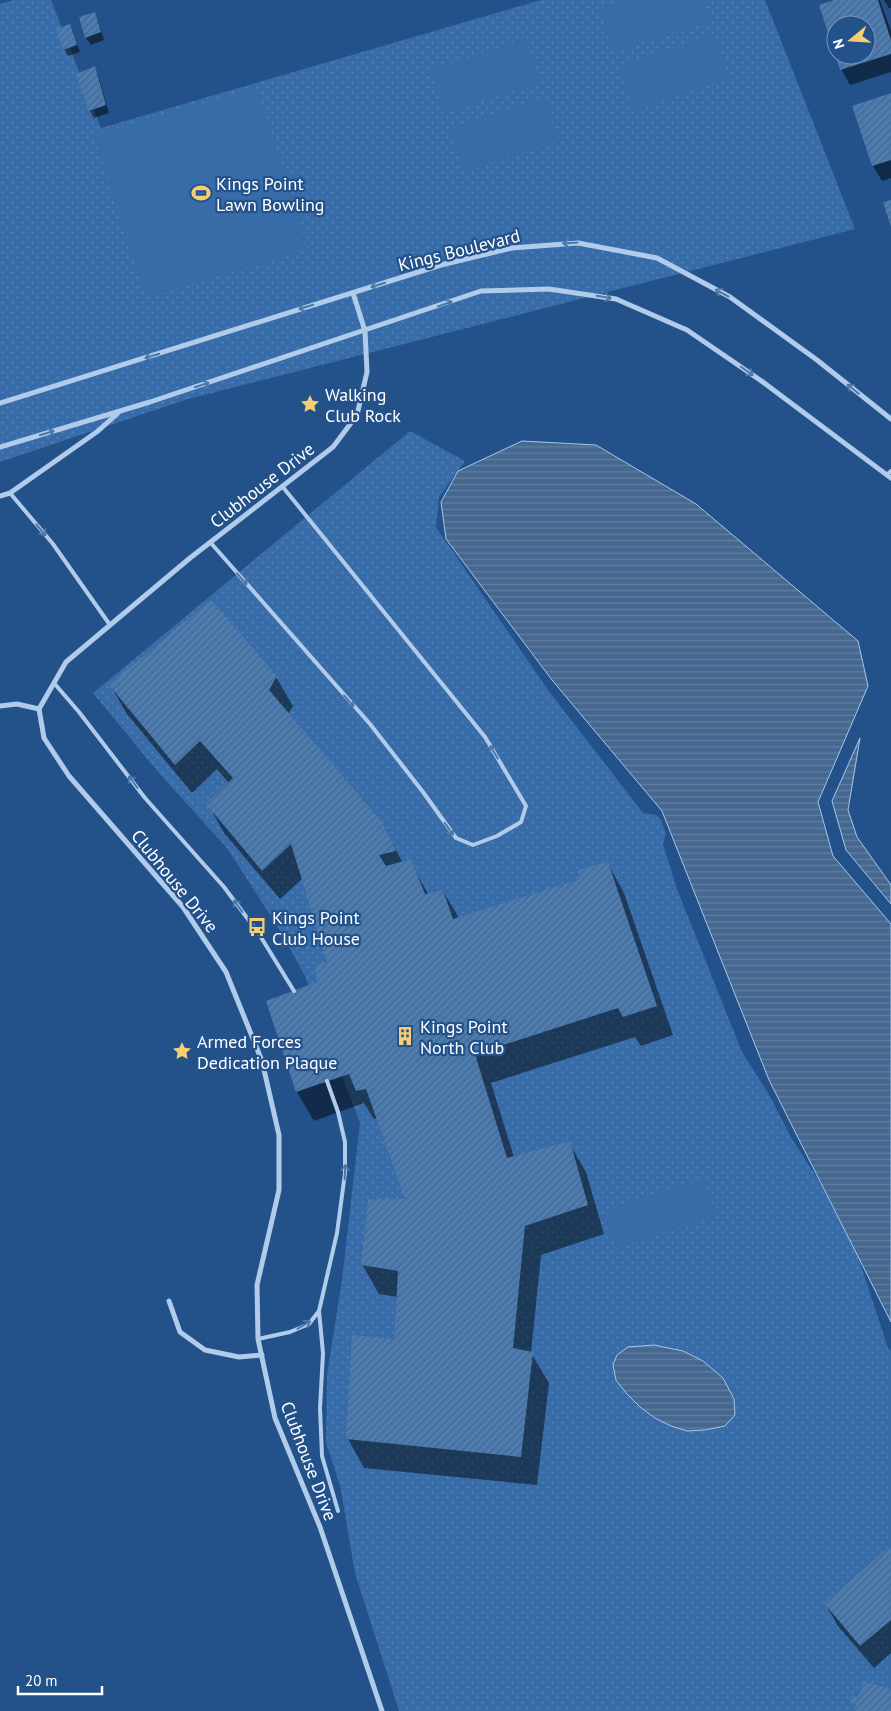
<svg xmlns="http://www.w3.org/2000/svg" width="891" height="1711" font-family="'PT Sans',sans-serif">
  <defs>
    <pattern id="grass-dots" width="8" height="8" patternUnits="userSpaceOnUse" patternTransform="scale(1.25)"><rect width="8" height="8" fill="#376ca8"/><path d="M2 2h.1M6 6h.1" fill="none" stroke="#5582b5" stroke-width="1.8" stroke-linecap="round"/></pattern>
    <pattern id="water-rules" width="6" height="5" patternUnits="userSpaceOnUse" patternTransform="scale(1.25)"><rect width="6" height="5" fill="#466890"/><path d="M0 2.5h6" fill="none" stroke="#627fa1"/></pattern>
    <pattern id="building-hatch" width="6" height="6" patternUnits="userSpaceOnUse" patternTransform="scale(1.25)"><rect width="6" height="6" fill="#4b7cb2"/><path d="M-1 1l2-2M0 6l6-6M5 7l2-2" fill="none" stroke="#4b6684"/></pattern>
  </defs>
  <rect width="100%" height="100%" fill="#23528b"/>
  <g fill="url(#grass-dots)">
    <polygon points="13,0 51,0 101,128 541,0 765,0 855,229 188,399 0,462 0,4"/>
    <polygon points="410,431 465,461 439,497 436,527 548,690 643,813 656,815 661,820 666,834 663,844 677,889 742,1052 768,1093 792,1139 819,1181 857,1254 888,1348 891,1351 891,1711 399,1711 355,1573 340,1485 326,1443 327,1375 342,1280 360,1123 305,976 281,932 227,848 158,772 93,693"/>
  </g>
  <g fill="#376ca8">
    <polygon points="624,0 703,0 710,21 614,52 600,8"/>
    <polygon points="715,34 729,78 633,110 619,65"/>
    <polygon points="525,39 540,83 444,114 430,70"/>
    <polygon points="256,87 308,250 146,297 94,135"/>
    <polygon points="544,97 559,141 463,172 449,128"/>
    <polygon points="704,1179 716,1215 616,1248 605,1210"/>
  </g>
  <g fill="url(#water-rules)" stroke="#a4c7eb">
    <polygon points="522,441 596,445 696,504 858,641 868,686 818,802 833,856 891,924 891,1322 769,1080 662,811 552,680 446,539 441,502 458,471"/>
    <polygon points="860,738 848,810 857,837 891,885 891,904 846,850 832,801"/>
    <polygon points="654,1345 683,1351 703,1361 723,1378 734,1399 735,1415 725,1426 705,1430 687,1431 671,1426 655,1418 640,1407 626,1393 616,1380 613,1365 617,1355 628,1347"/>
  </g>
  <g fill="#0007">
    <polygon points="838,0 880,0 891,31 891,72 850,85 841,69 837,55 866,55 866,25 836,25 836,53 821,5"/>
    <polygon points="884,0 891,0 891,8 889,8"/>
    <polygon points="94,13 98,21 104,40 91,45 86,38 81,18"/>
    <polygon points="70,26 80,52 68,56 64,49"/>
    <polygon points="94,68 98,75 109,113 94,118 90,111"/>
    <polygon points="891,95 891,178 882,181 873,166"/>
    <polygon points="276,677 293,706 288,714 381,823 403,863 410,861 428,894 443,891 459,918 581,880 608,864 624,893 673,1035 641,1046 635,1037 491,1083 514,1157 569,1143 586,1172 604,1234 541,1255 531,1353 549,1383 537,1485 364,1468 348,1439 395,1341 398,1297 379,1294 362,1264 407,1201 378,1118 374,1119 364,1103 314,1121 297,1092 268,1002 319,982 329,962 303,878 280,899 224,833 208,804 229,783 217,769 192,793 127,714 110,685"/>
    <polygon points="891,1551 891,1653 874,1668 838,1626 825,1603"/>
  </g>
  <g fill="url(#building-hatch)" fill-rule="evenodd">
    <path d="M834 0H878L891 40V54L840 70 819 5ZM836 25H866V55H836Z"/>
    <polygon points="95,12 101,32 85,38 79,17"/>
    <polygon points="70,24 77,45 63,50 56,29"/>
    <polygon points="95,66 106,105 89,111 76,74"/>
    <polygon points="891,93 891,160 872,166 852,106"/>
    <polygon points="891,200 891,227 883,202"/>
    <polygon points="211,600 277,676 269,690 382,822 396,851 379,855 386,866 411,859 425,894 443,890 453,919 580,879 578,870 608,862 657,1006 623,1017 618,1008 475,1054 507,1158 570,1141 588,1205 525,1226 513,1348 533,1352 521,1457 346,1439 352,1335 394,1339 398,1271 361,1265 368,1199 405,1199 366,1089 356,1091 349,1074 296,1092 266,1001 317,982 314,966 327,962 291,844 262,871 206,804 233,778 200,741 175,765 109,685"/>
    <polygon points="889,1547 891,1549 891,1620 860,1646 824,1603"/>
    <polygon points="864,1681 891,1690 891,1711 853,1711 856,1704 850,1702 852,1695 858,1697"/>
  </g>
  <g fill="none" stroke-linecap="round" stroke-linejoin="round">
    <g stroke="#b0ccea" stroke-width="4">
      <polyline points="887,475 891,471"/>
      <polyline points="10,493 53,544 110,625"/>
      <polyline points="210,542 370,724 423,792 456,838 473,845 497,836 521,822 526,806 485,737 282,486"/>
      <polyline points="54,683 79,712 145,798 224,887 259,934 294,991"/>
      <polyline points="319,1311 323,1353 320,1408 322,1456 338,1511"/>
      <polyline points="258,1339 290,1332 309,1324 319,1311 337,1233 345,1173 345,1142 338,1112 327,1081"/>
    </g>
    <g stroke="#b0ccea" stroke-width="5">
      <polyline points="353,293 365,331 367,372 357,415 333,447 190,558 66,662 39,709 44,738 69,776 183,907 226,972 262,1061 279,1135 279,1190 257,1285 258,1339 275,1418 320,1527 382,1711"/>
      <polyline points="0,403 441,265 512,248 578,243 657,258 730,297 817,360 891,419"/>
      <polyline points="0,447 150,402 481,291 549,289 616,299 687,330 760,380 891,478"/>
      <polyline points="0,496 10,493 98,431 118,413"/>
      <polyline points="0,706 17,704 39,709"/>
      <polyline points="169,1301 180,1332 205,1350 239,1357 262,1355"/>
    </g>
  </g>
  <defs><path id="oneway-shaft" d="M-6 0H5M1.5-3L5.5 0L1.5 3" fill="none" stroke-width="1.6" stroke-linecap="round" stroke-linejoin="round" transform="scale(1.25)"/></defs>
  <g stroke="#4d77a8">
    <use href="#oneway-shaft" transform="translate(570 243) rotate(176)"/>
    <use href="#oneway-shaft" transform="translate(378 285) rotate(163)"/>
    <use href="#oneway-shaft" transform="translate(722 293) rotate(-152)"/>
    <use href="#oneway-shaft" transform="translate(604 297) rotate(9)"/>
    <use href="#oneway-shaft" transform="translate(445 304) rotate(-19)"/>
    <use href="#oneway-shaft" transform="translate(306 307) rotate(163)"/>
    <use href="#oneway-shaft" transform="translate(152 356) rotate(163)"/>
    <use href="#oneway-shaft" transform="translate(747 371) rotate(35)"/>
    <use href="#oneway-shaft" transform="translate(202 385) rotate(-18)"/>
    <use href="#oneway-shaft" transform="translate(853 389) rotate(-141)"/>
    <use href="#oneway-shaft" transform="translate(47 433) rotate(-17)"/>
    <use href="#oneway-shaft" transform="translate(41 530) rotate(50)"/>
    <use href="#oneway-shaft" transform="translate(242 579) rotate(49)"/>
    <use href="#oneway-shaft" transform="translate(349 701) rotate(49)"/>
    <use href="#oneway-shaft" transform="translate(494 752) rotate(-121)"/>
    <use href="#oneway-shaft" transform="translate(133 782) rotate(-127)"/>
    <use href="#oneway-shaft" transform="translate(449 829) rotate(55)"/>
    <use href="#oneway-shaft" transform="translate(238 906) rotate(-126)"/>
    <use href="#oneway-shaft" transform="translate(345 1172) rotate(-87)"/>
    <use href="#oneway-shaft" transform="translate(304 1325) rotate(-30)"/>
  </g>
  <defs>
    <g id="stadium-bare" transform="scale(1.5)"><path d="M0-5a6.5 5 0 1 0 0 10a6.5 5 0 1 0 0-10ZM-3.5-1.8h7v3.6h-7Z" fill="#f6cd73" stroke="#23528b" stroke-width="2.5" paint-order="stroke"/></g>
    <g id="sight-bare" transform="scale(1.5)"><path d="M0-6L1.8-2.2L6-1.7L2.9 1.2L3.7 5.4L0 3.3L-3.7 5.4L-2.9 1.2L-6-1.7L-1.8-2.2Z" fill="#f6cd73" stroke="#23528b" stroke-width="2.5" paint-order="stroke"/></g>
    <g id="bus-bare" transform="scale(1.5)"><path d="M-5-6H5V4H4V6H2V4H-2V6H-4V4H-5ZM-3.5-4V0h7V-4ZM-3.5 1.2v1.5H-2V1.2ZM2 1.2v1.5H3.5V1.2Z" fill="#f6cd73" stroke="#23528b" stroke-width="2.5" paint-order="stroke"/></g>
    <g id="building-bare" transform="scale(1.5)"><path d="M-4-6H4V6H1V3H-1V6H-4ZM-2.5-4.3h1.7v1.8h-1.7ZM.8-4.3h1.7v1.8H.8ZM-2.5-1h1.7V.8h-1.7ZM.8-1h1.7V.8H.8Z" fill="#f6cd73" stroke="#23528b" stroke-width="2.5" paint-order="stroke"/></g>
  </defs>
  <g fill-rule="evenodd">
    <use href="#stadium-bare" x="201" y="193"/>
    <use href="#sight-bare" x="310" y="404"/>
    <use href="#bus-bare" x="257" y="927"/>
    <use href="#building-bare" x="405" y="1036"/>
    <use href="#sight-bare" x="182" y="1051"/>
  </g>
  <g text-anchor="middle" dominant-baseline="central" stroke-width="4.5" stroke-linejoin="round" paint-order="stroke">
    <g font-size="18" fill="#fff" stroke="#23528b" text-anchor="start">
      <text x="216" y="183">Kings Point<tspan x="216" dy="21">Lawn Bowling</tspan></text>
      <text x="325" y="394">Walking<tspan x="325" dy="21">Club Rock</tspan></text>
      <text x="272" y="917">Kings Point<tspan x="272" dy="21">Club House</tspan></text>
      <text x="420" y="1026">Kings Point<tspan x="420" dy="21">North Club</tspan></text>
      <text x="197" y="1041">Armed Forces<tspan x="197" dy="21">Dedication Plaque</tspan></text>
    </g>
    <g font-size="18" fill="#fff" stroke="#23528b">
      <text transform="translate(459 250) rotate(-14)">Kings Boulevard</text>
      <text transform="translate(262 485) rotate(-38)">Clubhouse Drive</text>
      <text transform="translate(175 881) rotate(51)">Clubhouse Drive</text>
      <text transform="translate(309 1461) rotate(69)">Clubhouse Drive</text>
    </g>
  </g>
  <g transform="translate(851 40) rotate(252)"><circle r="24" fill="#23528b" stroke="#7b97b9"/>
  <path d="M0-4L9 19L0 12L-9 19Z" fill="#f6cd73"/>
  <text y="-8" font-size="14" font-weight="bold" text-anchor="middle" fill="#ffffff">N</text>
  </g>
  <path d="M18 1686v8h84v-8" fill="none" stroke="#ffffff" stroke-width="2.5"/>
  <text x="25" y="1686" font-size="15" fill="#ffffff" stroke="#23528b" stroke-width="4" paint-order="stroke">20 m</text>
</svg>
